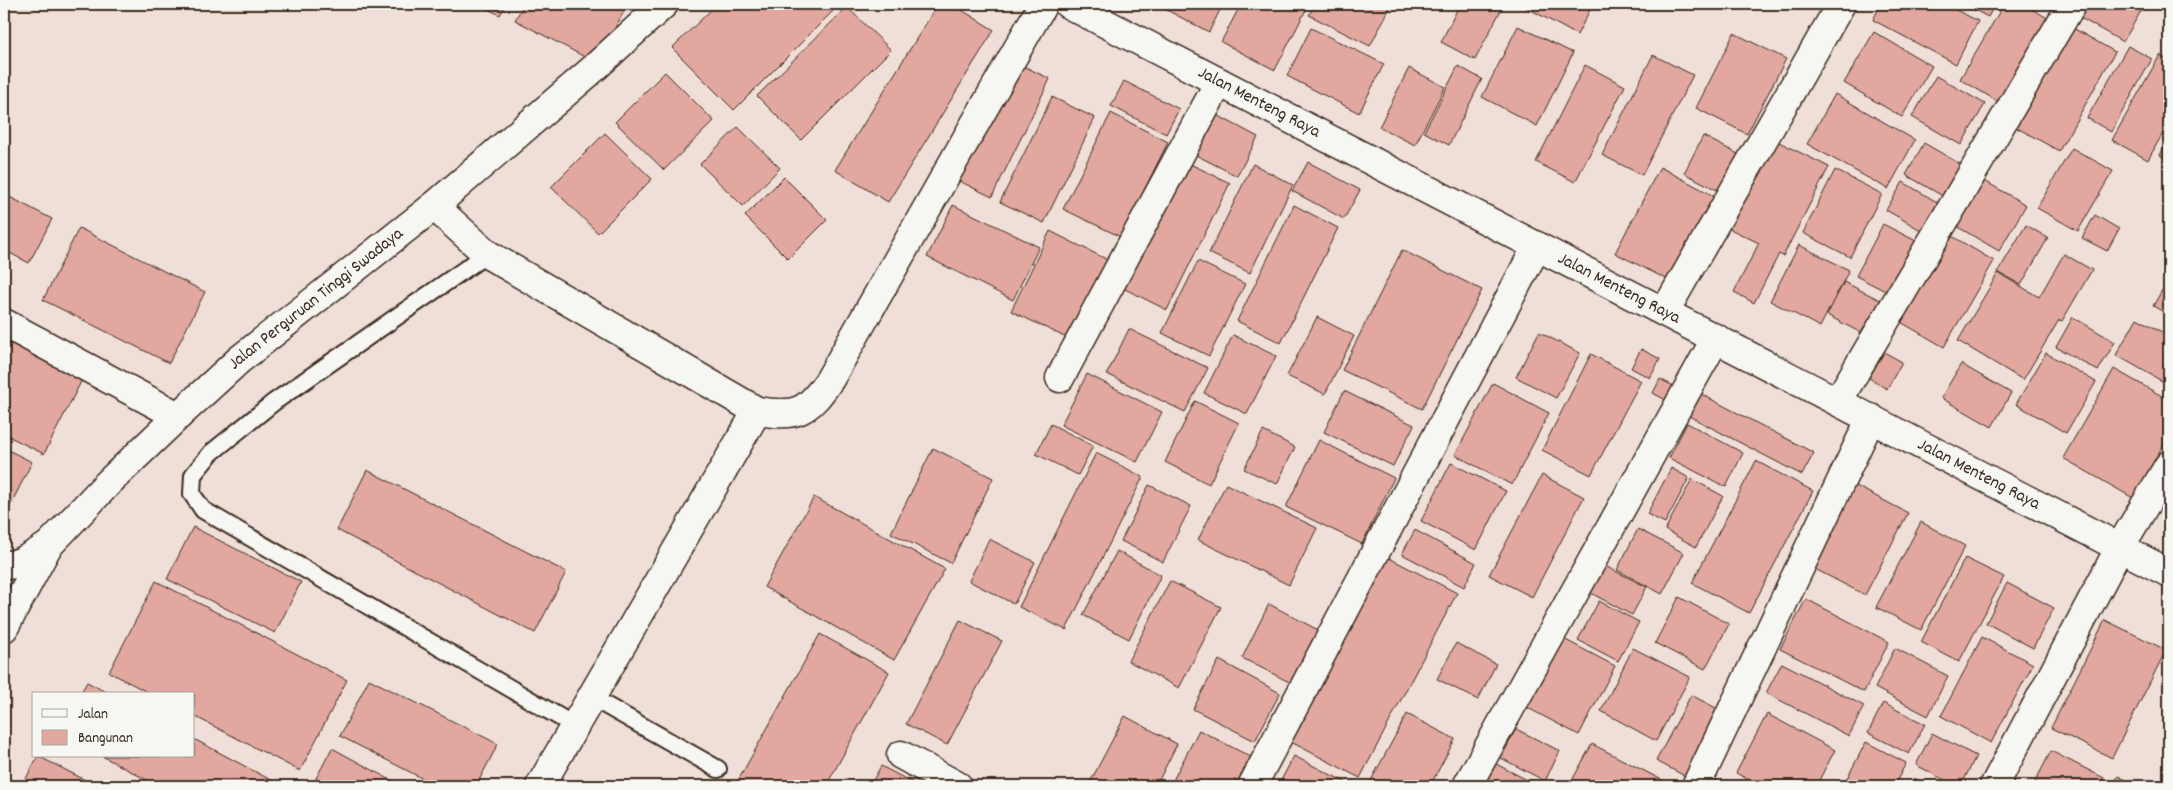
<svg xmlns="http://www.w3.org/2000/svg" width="2173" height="790" font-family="Dekko,sans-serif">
  <rect width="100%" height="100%" fill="#f0dfd9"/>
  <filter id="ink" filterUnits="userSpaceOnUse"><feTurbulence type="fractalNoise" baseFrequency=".02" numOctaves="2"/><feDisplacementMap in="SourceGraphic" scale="10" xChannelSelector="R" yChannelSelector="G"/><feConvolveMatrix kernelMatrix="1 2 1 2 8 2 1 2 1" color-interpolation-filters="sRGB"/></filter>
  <g filter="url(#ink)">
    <g fill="#e2a89f" stroke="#3b2a1e">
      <polygon points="478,4 506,4 500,15"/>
      <polygon points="524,4 628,4 596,63 515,20"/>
      <polygon points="717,4 840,4 734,110 672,48"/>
      <polygon points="938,4 952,4 994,30 888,202 835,170"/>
      <polygon points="1155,4 1223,4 1209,32"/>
      <polygon points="1241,4 1309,4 1275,70 1221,42"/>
      <polygon points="1315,4 1392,4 1370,46 1309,15"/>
      <polygon points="1460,4 1504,4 1475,60 1441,42"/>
      <polygon points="1520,4 1593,4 1577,35"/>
      <polygon points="1881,4 1944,4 1978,21 1956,64 1873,20"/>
      <polygon points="1963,4 1995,4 1988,17"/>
      <polygon points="2004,4 2023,4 2051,20 2002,104 1960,79"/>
      <polygon points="2084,4 2145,4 2123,42 2077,16"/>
      <polygon points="847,7 891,50 801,140 757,96"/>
      <polygon points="2066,24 2115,52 2059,151 2010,124"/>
      <polygon points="1518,26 1573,53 1537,126 1482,97"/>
      <polygon points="1311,28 1384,64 1359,113 1287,76"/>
      <polygon points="1874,32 1932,66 1902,117 1844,83"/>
      <polygon points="1734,33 1786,59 1747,134 1696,108"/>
      <polygon points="2128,46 2152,59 2111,132 2087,118"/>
      <polygon points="1653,55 1693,75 1642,175 1602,155"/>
      <polygon points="2160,55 2169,61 2169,122 2148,160 2112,140"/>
      <polygon points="1011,60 1050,79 992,197 953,178"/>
      <polygon points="1585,65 1625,86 1575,182 1536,162"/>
      <polygon points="1458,66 1482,79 1449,145 1424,132"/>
      <polygon points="1409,68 1445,87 1415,145 1379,127"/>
      <polygon points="665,72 714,121 664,170 615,122"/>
      <polygon points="1936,76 1985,104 1961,145 1912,117"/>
      <polygon points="1124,81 1179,109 1166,134 1111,106"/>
      <polygon points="1835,94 1915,140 1888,189 1807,144"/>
      <polygon points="1052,97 1095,118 1044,223 1000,202"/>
      <polygon points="1111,113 1168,142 1121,237 1063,209"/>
      <polygon points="1213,113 1258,137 1237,176 1192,153"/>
      <polygon points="738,127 780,168 743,206 700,164"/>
      <polygon points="605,133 652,179 598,233 551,187"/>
      <polygon points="1703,136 1742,156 1723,193 1684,173"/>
      <polygon points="1773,139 1829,167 1783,256 1779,254 1754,303 1734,292 1759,243 1728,228"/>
      <polygon points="2169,139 2169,161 2160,155"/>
      <polygon points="1924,143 1967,168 1948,199 1906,175"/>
      <polygon points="2072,148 2113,171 2078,231 2037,208"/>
      <polygon points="1186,162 1230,183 1167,310 1123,288"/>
      <polygon points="1308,162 1360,190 1344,219 1292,191"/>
      <polygon points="1253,164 1293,185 1250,273 1209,253"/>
      <polygon points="1660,167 1716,197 1672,282 1615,253"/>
      <polygon points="1835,170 1882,194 1850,257 1803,233"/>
      <polygon points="784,177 827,220 788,259 745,216"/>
      <polygon points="1983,180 2026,205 1999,251 1956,226"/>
      <polygon points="1903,182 1942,205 1926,233 1886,210"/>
      <polygon points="4,194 52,219 29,263 4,250"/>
      <polygon points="953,205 1039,247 1013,300 927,257"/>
      <polygon points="1294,205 1338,228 1281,343 1237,321"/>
      <polygon points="2095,215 2119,229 2107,251 2082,238"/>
      <polygon points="1883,224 1922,244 1895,296 1856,276"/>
      <polygon points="2026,225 2048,238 2021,285 1998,272"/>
      <polygon points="79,228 205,292 169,363 43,300"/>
      <polygon points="1050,231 1110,261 1071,340 1011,311"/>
      <polygon points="1950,235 1994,261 1944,347 1899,321"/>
      <polygon points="1799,245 1849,270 1820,327 1770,301"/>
      <polygon points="1402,250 1482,290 1422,409 1342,370"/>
      <polygon points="2064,254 2092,270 2062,321 2059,320 2023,380 1958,341 1998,273 2039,297"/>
      <polygon points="1198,261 1245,284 1209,356 1162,333"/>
      <polygon points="2169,278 2169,315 2153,306"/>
      <polygon points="1844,282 1882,301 1865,335 1827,315"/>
      <polygon points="1317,317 1354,336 1325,394 1287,376"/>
      <polygon points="2073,317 2115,342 2098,371 2056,347"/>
      <polygon points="2137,318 2169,336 2169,385 2116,355"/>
      <polygon points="1129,329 1208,368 1185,412 1107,374"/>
      <polygon points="1539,332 1580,353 1556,398 1516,377"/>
      <polygon points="4,334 85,374 44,454 4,434"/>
      <polygon points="1233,335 1276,356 1247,414 1204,393"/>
      <polygon points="1641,349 1660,359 1650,378 1631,368"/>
      <polygon points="1884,352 1902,362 1887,389 1869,378"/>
      <polygon points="2046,353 2096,382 2066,433 2016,404"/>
      <polygon points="1591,354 1641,381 1591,475 1542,450"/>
      <polygon points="1961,364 2011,393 1992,427 1941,398"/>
      <polygon points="2114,369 2169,400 2169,435 2133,498 2063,458"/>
      <polygon points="1087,374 1162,412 1137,462 1061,425"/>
      <polygon points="1660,379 1681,390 1673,404 1653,393"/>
      <polygon points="1493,383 1549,413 1512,485 1455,455"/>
      <polygon points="1344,391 1414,425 1393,466 1324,432"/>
      <polygon points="1701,394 1814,453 1802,475 1689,416"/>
      <polygon points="1195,401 1239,423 1209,484 1165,462"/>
      <polygon points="1687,423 1743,453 1726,487 1669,458"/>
      <polygon points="1051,424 1093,446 1078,475 1036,454"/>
      <polygon points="1263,431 1295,447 1277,484 1244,469"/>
      <polygon points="1319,440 1394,478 1362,544 1286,507"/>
      <polygon points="4,448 32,462 4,518"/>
      <polygon points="933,448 993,478 951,563 891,533"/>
      <polygon points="1096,453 1143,477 1066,630 1019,607"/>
      <polygon points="1756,461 1813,491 1749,613 1692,583"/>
      <polygon points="1451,463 1506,491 1476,550 1421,521"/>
      <polygon points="1671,468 1689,478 1665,523 1647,514"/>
      <polygon points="367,470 566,572 535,633 337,530"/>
      <polygon points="1542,475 1584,497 1532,597 1489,575"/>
      <polygon points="1692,479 1723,496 1696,547 1665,530"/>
      <polygon points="1226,484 1317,528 1289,585 1198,540"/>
      <polygon points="1149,485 1191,506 1163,562 1121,541"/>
      <polygon points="1854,485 1908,513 1865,595 1811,567"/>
      <polygon points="814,497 945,569 894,660 764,587"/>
      <polygon points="1921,522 1965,546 1921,630 1876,607"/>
      <polygon points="193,527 301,582 275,633 167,579"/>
      <polygon points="1638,529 1684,553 1662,594 1617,570"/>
      <polygon points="1415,530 1476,563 1464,587 1402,554"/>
      <polygon points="989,539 1035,562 1014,604 969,581"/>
      <polygon points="1117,551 1161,575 1129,639 1083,615"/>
      <polygon points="1387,557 1457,593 1360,778 1291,742"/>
      <polygon points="1965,558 2004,577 1959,662 1921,642"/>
      <polygon points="1601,564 1647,587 1632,615 1587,591"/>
      <polygon points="156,581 347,680 300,771 194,716 194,694 151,694 109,672"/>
      <polygon points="1170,581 1221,607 1179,688 1128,661"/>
      <polygon points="2007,583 2054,608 2033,648 1986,623"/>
      <polygon points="1679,597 1729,624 1705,669 1655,643"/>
      <polygon points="1806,599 1889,642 1864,692 1780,649"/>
      <polygon points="1599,601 1639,622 1618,661 1578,640"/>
      <polygon points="1269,604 1320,631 1293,684 1242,658"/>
      <polygon points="960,620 1002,641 947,745 906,724"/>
      <polygon points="2105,620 2166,650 2112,758 2051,728"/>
      <polygon points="820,634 889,672 826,786 735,786"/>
      <polygon points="1560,637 1615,666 1579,735 1524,706"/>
      <polygon points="1982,637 2033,664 1991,743 1941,716"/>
      <polygon points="1456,643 1496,664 1478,700 1437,679"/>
      <polygon points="1633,648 1690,677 1656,741 1601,711"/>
      <polygon points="1895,648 1948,676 1928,716 1875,688"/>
      <polygon points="1219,660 1280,693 1255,741 1193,709"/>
      <polygon points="1782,663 1864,706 1849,736 1766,693"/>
      <polygon points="369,679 498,744 476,786 437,786 340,736"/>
      <polygon points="87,682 110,694 80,694"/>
      <polygon points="1691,695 1720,710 1685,776 1656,761"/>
      <polygon points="1883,703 1925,724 1909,754 1868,733"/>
      <polygon points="1407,714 1455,739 1430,786 1368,786"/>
      <polygon points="1767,714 1835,750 1816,786 1760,786 1736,773"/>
      <polygon points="1125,716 1177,744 1156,786 1088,786"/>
      <polygon points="1516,729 1560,751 1545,781 1501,758"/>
      <polygon points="1199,730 1251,757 1235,786 1170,786"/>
      <polygon points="1932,733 1976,756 1961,786 1956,786 1916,765"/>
      <polygon points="194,739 282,786 158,786 102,756 194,756"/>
      <polygon points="1866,742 1906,763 1894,786 1843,786"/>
      <polygon points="1592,744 1662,780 1659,786 1569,786"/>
      <polygon points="332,748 402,786 312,786"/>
      <polygon points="2051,751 2104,778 2100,786 2033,786"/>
      <polygon points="38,756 93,784 92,786 22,786"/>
      <polygon points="1294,756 1353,786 1278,786"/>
      <polygon points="1496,764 1539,786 1484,786"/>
      <polygon points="881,766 919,786 870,786"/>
      <polygon points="2118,776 2138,786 2113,786"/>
      <polygon points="1914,778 1931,786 1909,786"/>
    </g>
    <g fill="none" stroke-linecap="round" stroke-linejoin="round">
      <g stroke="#3b2a1e" stroke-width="20">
        <g id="lane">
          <polyline points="487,254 274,402 211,453 193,475 192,494 203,510 575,726"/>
          <polyline points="591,697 718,769"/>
        </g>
      </g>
      <g stroke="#3b2a1e" stroke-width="31">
        <g id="street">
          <polyline points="434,206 487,254 757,411 540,786"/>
          <polyline points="1665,311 1841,4"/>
          <polyline points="4,323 178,416"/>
          <polyline points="1060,378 1219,82"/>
          <polyline points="1838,401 2072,4"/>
          <path d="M757 411C797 417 807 413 830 379L1043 4"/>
          <path d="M4 565C20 566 34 554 48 546"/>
          <polyline points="901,755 958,786"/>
          <polyline points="1468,784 1716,338"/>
          <polyline points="1252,786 1537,246"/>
          <polyline points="1696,786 1871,418"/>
          <polyline points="1994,786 2120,547 2169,465"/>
        </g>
      </g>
      <g stroke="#3b2a1e" stroke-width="31">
        <g id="secondary">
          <path id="s1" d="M1068 4 2169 573"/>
          <path id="s2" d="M4 628 48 546 109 482 178 416 239 360 434 206 592 70 664 4"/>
        </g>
      </g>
      <use href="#lane" stroke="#f6f6f2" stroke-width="16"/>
      <use href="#street" stroke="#f6f6f2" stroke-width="28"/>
      <use href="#secondary" stroke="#f6f6f2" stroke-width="28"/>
    </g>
  </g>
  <g text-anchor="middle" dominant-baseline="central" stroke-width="4" stroke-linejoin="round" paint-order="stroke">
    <g font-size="18" fill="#3b2a1e" stroke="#f6f6f2">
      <text stroke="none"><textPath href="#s1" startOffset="215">Jalan Menteng Raya</textPath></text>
      <text stroke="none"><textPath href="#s1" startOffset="620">Jalan Menteng Raya</textPath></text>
      <text stroke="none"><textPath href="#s2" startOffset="458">Jalan Perguruan Tinggi Swadaya</textPath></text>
      <text stroke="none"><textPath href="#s1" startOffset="1025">Jalan Menteng Raya</textPath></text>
    </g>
  </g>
  <rect width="2173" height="790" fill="none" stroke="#f6f6f2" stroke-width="20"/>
  <rect x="10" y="10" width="2153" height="770" fill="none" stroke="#3b2a1e" stroke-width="2" filter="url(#ink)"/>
  <rect x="32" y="692" width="162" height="65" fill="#f6f6f2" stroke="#aba49d"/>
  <rect x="42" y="709" width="25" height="8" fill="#f6f6f2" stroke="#aba49d"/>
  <text x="78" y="718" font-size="15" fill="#3b2a1e">Jalan</text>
  <rect x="42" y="730" width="25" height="15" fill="#e2a89f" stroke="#aba49d"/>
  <text x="78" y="742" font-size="15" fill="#3b2a1e">Bangunan</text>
</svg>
